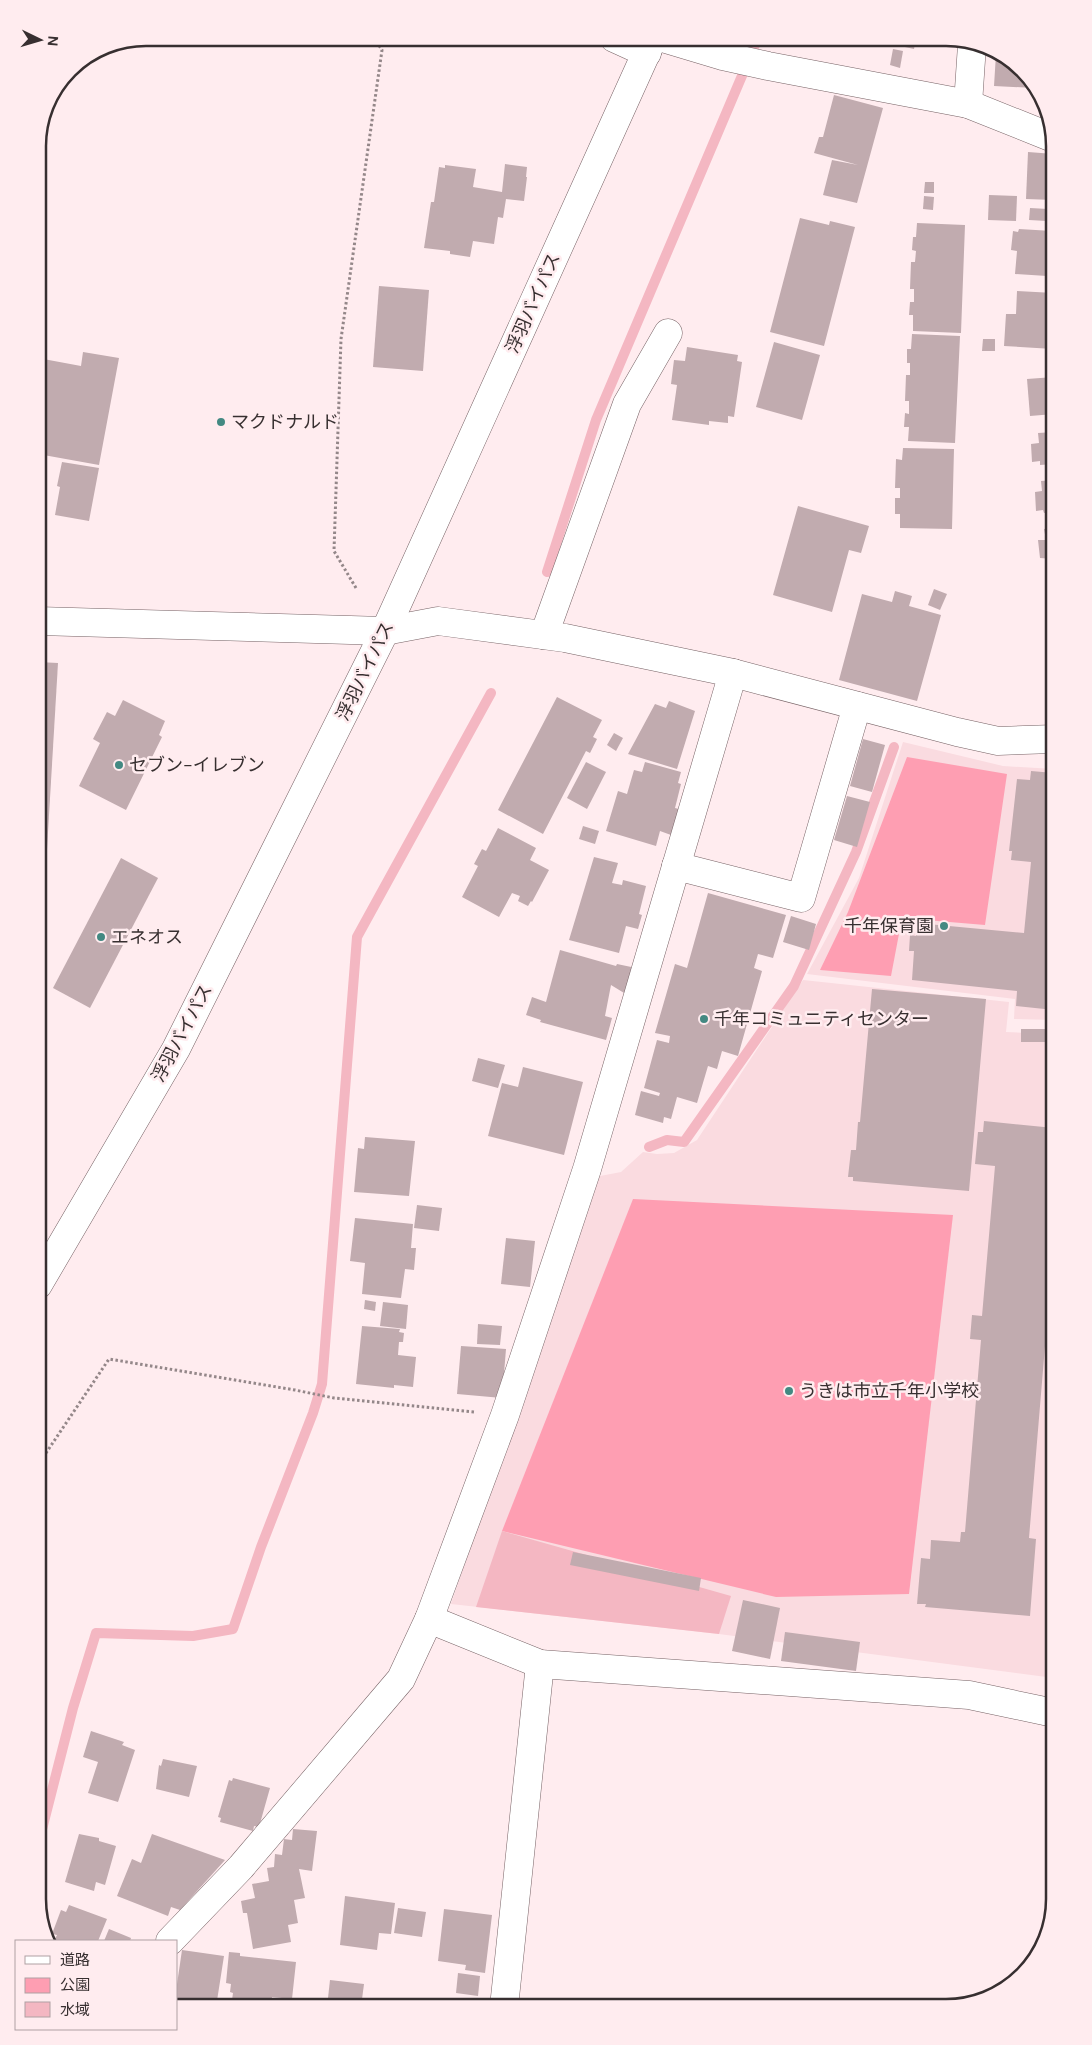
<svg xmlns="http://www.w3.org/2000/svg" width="1092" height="2045" font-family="'DM Sans','Noto Sans JP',sans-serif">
  <rect width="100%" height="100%" fill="#ffecef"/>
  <g fill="#fadbe0">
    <polygon points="903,742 1003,766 1054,769 1054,1020 1014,1019 1015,999 807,974 859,878"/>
    <polygon points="803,980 1009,1002 1006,1032 1054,1034 1054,1678 719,1634 451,1604 595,1177 621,1172 643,1152 657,1154 674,1153 697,1140"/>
  </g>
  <g fill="#fe9eb2">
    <polygon points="907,757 1007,774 985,925 902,918 891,976 820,970 848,912"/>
    <polygon points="633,1199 953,1215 909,1594 776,1597 502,1531"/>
  </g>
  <polygon fill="#f4b7c2" points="502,1531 731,1596 719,1634 476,1607"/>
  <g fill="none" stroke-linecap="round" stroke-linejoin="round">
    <g stroke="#f4b7c2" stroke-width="10">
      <polyline points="547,572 596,420 758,38"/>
      <polyline points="649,1147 667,1140 684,1142 794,986 856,852 894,747"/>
      <polyline points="38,1845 73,1708 96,1633 193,1636 233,1629 261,1547 313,1413 322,1384 357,937 491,693"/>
    </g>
  </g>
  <g fill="#c1abaf">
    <polygon points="864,38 916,38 914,49"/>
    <polygon points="893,49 903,51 900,68 890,65"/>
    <polygon points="996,54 1012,60 1034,88 994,86"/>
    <polygon points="834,95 883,108 857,203 823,195 832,160 858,165 814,153 819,137 823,137"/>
    <polygon points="1028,152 1054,154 1054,200 1026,199"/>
    <polygon points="505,164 527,167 526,177 527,177 524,201 506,199 503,218 498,217 494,244 473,241 470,257 450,254 450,251 424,248 431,202 434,202 439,167 445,168 445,165 476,169 473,187 502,192"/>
    <polygon points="925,182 934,182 934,193 924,193"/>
    <polygon points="989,195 1017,196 1016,221 988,220"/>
    <polygon points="924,196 934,197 933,210 923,209"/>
    <polygon points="1030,208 1048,209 1047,221 1029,220"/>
    <polygon points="800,218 829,225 830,221 855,227 824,346 770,332"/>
    <polygon points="917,223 965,225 961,333 913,331 913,315 909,315 910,302 914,302 914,289 910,289 911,262 915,262 916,251 912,250 913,237 916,237"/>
    <polygon points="1019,229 1052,231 1052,233 1054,234 1054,257 1049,257 1047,276 1015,274 1017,251 1011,250 1013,231 1018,232"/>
    <polygon points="379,286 429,290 423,371 373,367"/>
    <polygon points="1017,291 1054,293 1053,349 1004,346 1006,314 1016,314"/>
    <polygon points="912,334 960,336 955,443 908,441 909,427 904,427 905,413 909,414 909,401 905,401 906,375 910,375 910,363 907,363 907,349 911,349"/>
    <polygon points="983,339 995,339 995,351 982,351"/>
    <polygon points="774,342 820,355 802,420 756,407"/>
    <polygon points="687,347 738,355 737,361 742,362 734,417 728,416 728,423 709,421 709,425 672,420 677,385 671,384 674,360 685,361"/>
    <polygon points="83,352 119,358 99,465 38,454 38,358 81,366"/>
    <polygon points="1054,377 1054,414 1030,416 1027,379"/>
    <polygon points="1054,432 1054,464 1040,465 1040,461 1032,462 1031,444 1039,443 1038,433"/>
    <polygon points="903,448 954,449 952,529 900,528 900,514 895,514 895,498 900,498 900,488 895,488 896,459 902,460"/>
    <polygon points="62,462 99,468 89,521 55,515 60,487 57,486"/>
    <polygon points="1054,480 1054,512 1044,513 1043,510 1036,511 1035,492 1042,491 1041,481"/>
    <polygon points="798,506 869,526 861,553 849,550 832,612 773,595"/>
    <polygon points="1054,528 1054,559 1040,558 1038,540 1046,540 1044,529"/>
    <polygon points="1047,585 1054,585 1054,603 1049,604"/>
    <polygon points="934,589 947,594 940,610 928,605"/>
    <polygon points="895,591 912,596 909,606 941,615 917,701 839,680 862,594 892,602"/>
    <polygon points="38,662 58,663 43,917 38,917"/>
    <polygon points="557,697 602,720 593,737 597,739 590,753 586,751 543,834 498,810"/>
    <polygon points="123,700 165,721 159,735 162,737 126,810 79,786 100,743 93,739 107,712 115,716"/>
    <polygon points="669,701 695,711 677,769 628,754 655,704 666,708"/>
    <polygon points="614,733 623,738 616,751 607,745"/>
    <polygon points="863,739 885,745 872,792 850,786"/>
    <polygon points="586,762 606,772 587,809 567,798"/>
    <polygon points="645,762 681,772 678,783 681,784 675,808 679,809 671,835 660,831 656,846 606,831 618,791 627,794 634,770 642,772"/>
    <polygon points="1031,771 1054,773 1054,1010 1016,1006 1017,991 912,980 914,951 909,951 910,935 916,936 917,923 1024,933 1031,862 1011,860 1012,851 1009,851 1017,779 1030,780"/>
    <polygon points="847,796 870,802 857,847 834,840"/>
    <polygon points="583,826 599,831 595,844 579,839"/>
    <polygon points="498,828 536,848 530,860 549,870 532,902 531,901 528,906 518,901 520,896 512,893 499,917 462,897 478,866 474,864 482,849 486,851"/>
    <polygon points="594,857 618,863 612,883 622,885 623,880 646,886 639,914 642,915 638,929 626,926 619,953 569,940"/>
    <polygon points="121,858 158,878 90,1008 53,988"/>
    <polygon points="708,893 786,915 773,958 758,954 754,968 762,971 738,1056 722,1051 717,1069 708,1066 697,1103 677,1097 671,1119 664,1117 663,1123 635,1115 641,1091 659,1096 660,1093 644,1088 657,1040 669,1043 670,1036 655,1033 675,964 687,968"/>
    <polygon points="791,916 816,924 809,950 783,942"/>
    <polygon points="560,950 616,966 617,964 636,968 629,996 611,985 605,1016 612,1018 606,1040 540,1022 541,1020 526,1015 532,997 546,1002"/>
    <polygon points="872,989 986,999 969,1191 853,1181 853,1177 848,1177 851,1150 856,1150 858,1122 860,1122"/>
    <rect x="1021" y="1029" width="33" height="13"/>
    <polygon points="478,1058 505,1065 498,1088 472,1081"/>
    <polygon points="523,1067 583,1082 564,1155 488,1136 502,1083 518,1087"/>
    <polygon points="984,1121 1054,1128 1054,1211 1047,1297 1054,1297 1054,1346 1045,1346 1029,1538 1036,1539 1030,1616 925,1607 926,1604 917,1604 921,1558 930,1559 931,1540 960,1542 961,1532 965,1532 981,1340 970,1339 972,1315 982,1316 995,1166 975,1164 978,1132 983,1132"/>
    <polygon points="365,1137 415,1141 409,1196 354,1192 358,1148 364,1149"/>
    <polygon points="417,1205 442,1208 439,1231 414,1228"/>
    <polygon points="355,1218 413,1224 411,1248 416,1248 414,1270 405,1269 401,1298 362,1294 365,1263 350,1261"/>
    <polygon points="506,1238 535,1241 530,1287 501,1284"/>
    <polygon points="365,1300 376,1302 375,1311 364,1309"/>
    <polygon points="383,1302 408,1305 406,1329 380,1326"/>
    <polygon points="478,1324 502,1326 500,1345 477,1344"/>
    <polygon points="362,1326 400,1329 399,1332 404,1333 403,1342 399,1342 398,1355 416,1357 413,1387 394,1385 394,1388 356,1384"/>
    <polygon points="461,1346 506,1349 502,1398 457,1394"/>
    <polygon points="573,1552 701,1578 699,1591 570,1565"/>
    <polygon points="743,1600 780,1608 770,1659 732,1651"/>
    <polygon points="785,1632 860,1642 856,1671 781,1661"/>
    <polygon points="91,1731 124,1742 122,1745 135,1750 118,1802 88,1793 98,1762 83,1757"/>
    <polygon points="163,1759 197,1766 189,1797 156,1789 159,1765 161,1766"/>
    <polygon points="233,1778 270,1788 259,1827 254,1826 253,1831 220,1822 221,1818 218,1817 229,1780 232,1781"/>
    <polygon points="293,1829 317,1831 312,1871 299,1869 305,1898 294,1900 298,1923 288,1925 291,1942 253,1949 247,1913 243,1913 241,1901 255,1898 252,1884 269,1881 267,1868 274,1867 275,1854 282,1855 284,1839 292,1840"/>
    <polygon points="79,1834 99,1838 99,1841 116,1846 105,1885 96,1882 94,1891 65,1882"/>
    <polygon points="152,1834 225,1860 180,1910 171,1907 168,1916 117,1896 132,1859 141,1863"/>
    <polygon points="345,1896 395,1903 391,1934 379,1933 377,1950 340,1945"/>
    <polygon points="69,1905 107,1919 98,1941 54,1941 57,1935 52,1934 61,1910 66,1912"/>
    <polygon points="398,1908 426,1912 422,1937 394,1933"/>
    <polygon points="444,1909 492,1915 485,1973 465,1970 466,1965 438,1961"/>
    <polygon points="109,1929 131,1938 130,1941 104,1941"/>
    <polygon points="182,1950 224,1956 216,2007 176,2004 176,1991"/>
    <polygon points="229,1952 240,1953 240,1956 296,1962 292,1999 272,1997 271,2007 231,2007 233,1993 230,1992 231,1984 226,1983"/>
    <polygon points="458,1973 480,1976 478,1996 456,1993"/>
    <polygon points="330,1980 364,1984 361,2007 327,2007"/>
  </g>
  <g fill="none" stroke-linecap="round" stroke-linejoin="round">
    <g stroke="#766265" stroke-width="29">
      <g id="minor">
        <polyline points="614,38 647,53"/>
        <polyline points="663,38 723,56 768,66 968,104 1053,138"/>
        <polyline points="968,104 972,45"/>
        <polyline points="38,621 385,631 438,621 565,638 733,673 957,732 998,741 1054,739"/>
        <polyline points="544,635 627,404 668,333"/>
        <polyline points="676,866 801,898 857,706"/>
        <polyline points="429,1619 540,1664 969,1695 1054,1713"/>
        <polyline points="170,1941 241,1867 401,1679 429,1619 505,1415 587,1169 733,673"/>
        <polyline points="504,2007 540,1664"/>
      </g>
    </g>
    <g stroke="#766265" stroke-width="29">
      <polyline id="highway" points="38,1285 176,1049 385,631 653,38"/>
    </g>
    <g stroke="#948789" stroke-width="3" stroke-dasharray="2.5 2.5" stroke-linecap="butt">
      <polyline points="356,588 334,551 341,339 382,50 374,38"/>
      <polyline points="38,1459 44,1456 109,1359 295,1390 334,1398 475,1412"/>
    </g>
    <use href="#minor" stroke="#fff" stroke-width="28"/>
    <use href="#highway" stroke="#fff" stroke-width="28"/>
  </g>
  <g fill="#438982" stroke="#ffecef" stroke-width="2">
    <circle cx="221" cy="422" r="5"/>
    <circle cx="119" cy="765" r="5"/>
    <circle cx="944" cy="926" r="5"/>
    <circle cx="101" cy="937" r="5"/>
    <circle cx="704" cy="1019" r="5"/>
    <circle cx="789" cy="1391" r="5"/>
  </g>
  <g text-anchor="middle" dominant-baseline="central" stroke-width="5" stroke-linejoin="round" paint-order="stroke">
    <g font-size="18" fill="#372f30" stroke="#ffecef">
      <text transform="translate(533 303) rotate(-66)">浮羽バイパス</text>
      <text transform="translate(365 671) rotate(-64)">浮羽バイパス</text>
      <text transform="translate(182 1033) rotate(-62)">浮羽バイパス</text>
    </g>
    <g font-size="18" fill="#372f30" stroke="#ffecef" text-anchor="start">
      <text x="231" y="422">マクドナルド</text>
      <text x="129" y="765">セブン-イレブン</text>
      <text x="934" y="926" text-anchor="end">千年保育園</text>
      <text x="111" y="937">エネオス</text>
      <text x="714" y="1019">千年コミュニティセンター</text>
      <text x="799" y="1391">うきは市立千年小学校</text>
    </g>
  </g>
  <path d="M0 0H1092V2045H0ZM146 46H946A100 100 0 0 1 1046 146V1899A100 100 0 0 1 946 1999H146A100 100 0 0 1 46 1899V146A100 100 0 0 1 146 46Z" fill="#ffecef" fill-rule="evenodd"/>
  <path fill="none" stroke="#372f30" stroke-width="2.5" d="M146 46H946A100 100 0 0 1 1046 146V1899A100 100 0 0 1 946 1999H146A100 100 0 0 1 46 1899V146A100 100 0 0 1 146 46Z"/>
  <rect x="15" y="1940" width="162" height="90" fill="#ffecef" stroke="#afa0a3"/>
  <rect x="25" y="1956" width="25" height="8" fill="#ffffff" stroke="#afa0a3"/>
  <text x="60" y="1965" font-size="15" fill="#372f30">道路</text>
  <rect x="25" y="1978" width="25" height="15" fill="#fe9eb2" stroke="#afa0a3"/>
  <text x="60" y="1990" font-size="15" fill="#372f30">公園</text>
  <rect x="25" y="2002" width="25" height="15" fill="#f4b7c2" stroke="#afa0a3"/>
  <text x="60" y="2015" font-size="15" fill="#372f30">水域</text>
  <g transform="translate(40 40) rotate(95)" stroke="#ffecef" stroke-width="4" paint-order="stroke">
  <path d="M0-4L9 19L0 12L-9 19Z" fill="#372f30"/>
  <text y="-8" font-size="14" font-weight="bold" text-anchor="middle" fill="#372f30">N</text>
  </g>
</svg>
